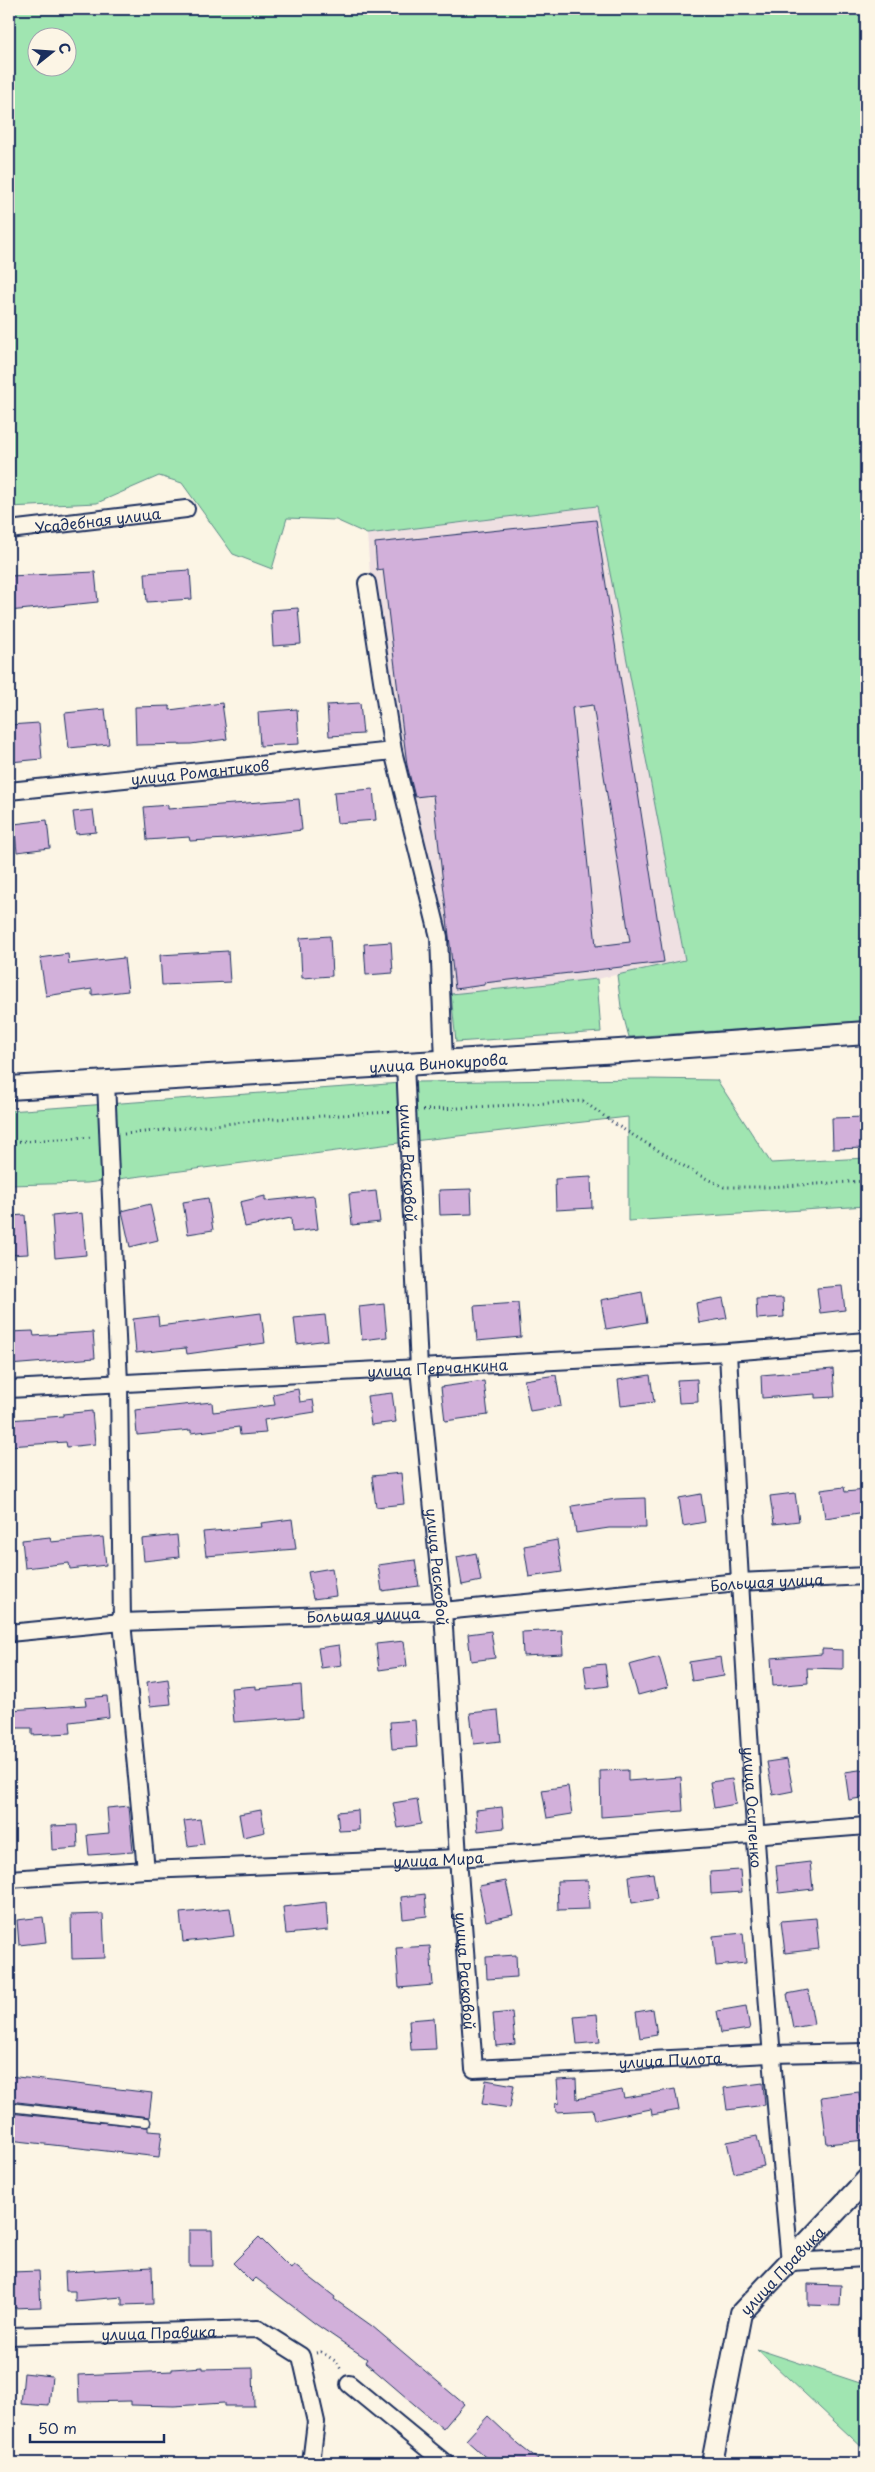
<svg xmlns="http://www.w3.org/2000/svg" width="875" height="2472" font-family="'Playpen Sans',sans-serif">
  <rect width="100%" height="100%" fill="#fcf5e5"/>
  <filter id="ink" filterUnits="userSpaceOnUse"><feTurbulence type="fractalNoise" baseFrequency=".02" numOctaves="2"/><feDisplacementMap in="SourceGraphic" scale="10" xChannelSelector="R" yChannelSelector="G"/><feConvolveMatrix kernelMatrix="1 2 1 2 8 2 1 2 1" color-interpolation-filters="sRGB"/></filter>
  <g filter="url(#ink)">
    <polygon fill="#efe0e2" points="598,506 685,960 597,979 451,994 443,943 402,776 371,586 367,534"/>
    <g fill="#a0e5b1" stroke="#5e8a88" fill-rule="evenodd">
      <path d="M9 9H866V1021L629 1037 621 1007 617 975 685 960 597 506 367 534 336 520 287 518 272 569 233 554 182 483 159 476 97 503 9 507ZM38 38H68V68H38Z"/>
      <polygon points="597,979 601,1032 456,1042 451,994"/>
      <polygon points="646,1079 717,1080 771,1163 866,1158 866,1206 628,1221 628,1117 422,1140 87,1183 9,1185 9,1111 416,1082"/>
      <polygon points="757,2349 866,2385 866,2451"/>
    </g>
    <g fill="#d2b0da" stroke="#1b2f5e" fill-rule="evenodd">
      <path d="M596 520 664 962 484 983V985L455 989 433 795 415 797 407 765 383 569 377 570 375 543ZM593 705 630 942 596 946 572 708Z"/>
      <polygon points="190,570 192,599 147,602 145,573"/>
      <polygon points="95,572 98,602 9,611 9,576"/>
      <polygon points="298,608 301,644 273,646 271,610"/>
      <polygon points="222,703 227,739 191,744 136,745 135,707 170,706 170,710"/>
      <polygon points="360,703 363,734 329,736 327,705"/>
      <polygon points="105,709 109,744 69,748 65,713"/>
      <polygon points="297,709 299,744 260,746 258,712"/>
      <polygon points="39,723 42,759 10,762 9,725"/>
      <polygon points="373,789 376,820 337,823 334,792"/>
      <polygon points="299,799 302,830 227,839 190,841 189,837 147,840 144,807 168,805 168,809"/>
      <polygon points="93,810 96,832 76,834 73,812"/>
      <polygon points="47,820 50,848 17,852 14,824"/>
      <polygon points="330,936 332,976 302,978 300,938"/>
      <polygon points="391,942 393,973 366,975 364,944"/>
      <polygon points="228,951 230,982 162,985 160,955"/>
      <polygon points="68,954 69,964 124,958 128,991 92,995 92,989 46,996 40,958"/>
      <polygon points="866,1117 866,1148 833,1149 832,1118"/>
      <polygon points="591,1177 592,1208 556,1210 555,1179"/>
      <polygon points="471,1189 472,1214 440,1215 439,1190"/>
      <polygon points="376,1191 380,1222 352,1225 349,1194"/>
      <polygon points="265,1196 265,1201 314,1196 318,1229 292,1232 291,1218 245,1227 240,1202"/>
      <polygon points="208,1198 213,1230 188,1234 183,1202"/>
      <polygon points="150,1204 158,1240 130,1247 122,1211"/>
      <polygon points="82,1213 86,1255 55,1258 52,1216"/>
      <polygon points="25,1215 28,1254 9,1255 9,1216"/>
      <polygon points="842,1286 845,1310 820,1313 817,1288"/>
      <polygon points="642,1292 647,1322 606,1329 601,1300"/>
      <polygon points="723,1298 727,1318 699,1323 696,1303"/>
      <polygon points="783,1298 784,1317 757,1319 756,1299"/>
      <polygon points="518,1303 521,1337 477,1341 474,1306"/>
      <polygon points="384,1304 387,1337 362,1340 359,1307"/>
      <polygon points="261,1313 265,1343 187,1354 186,1348 136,1353 133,1319 158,1316 159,1326"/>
      <polygon points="325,1315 328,1340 297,1344 294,1318"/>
      <polygon points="33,1331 34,1336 93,1332 95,1358 9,1365 9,1332"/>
      <polygon points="833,1369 835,1397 815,1398 815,1394 762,1398 761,1375"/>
      <polygon points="556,1375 561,1406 530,1411 524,1380"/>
      <polygon points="650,1375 654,1402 621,1406 618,1380"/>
      <polygon points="697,1379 698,1402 679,1403 677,1380"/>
      <polygon points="484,1381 488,1415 445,1421 441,1387"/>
      <polygon points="298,1389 300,1402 313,1400 315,1412 264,1420 266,1433 240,1435 239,1427 191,1433 191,1430 137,1435 135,1410 212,1402 213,1412 275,1405 273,1394"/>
      <polygon points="392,1393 396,1422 371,1425 367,1396"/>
      <polygon points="92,1411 95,1444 67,1447 66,1442 9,1446 9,1420 63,1416 63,1414"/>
      <polygon points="401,1473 404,1504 376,1507 372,1476"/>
      <polygon points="844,1487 845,1492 866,1490 866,1512 825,1518 821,1490"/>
      <polygon points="795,1493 799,1521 774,1524 770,1496"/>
      <polygon points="701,1494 705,1522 683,1526 679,1498"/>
      <polygon points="645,1498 646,1528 609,1528 576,1533 572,1506 616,1499"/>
      <polygon points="292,1519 296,1549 206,1556 203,1532 262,1527 261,1523"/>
      <polygon points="177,1535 179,1557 144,1561 142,1539"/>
      <polygon points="50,1537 51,1542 103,1537 106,1565 70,1569 69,1563 25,1568 22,1540"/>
      <polygon points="557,1540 562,1572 529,1577 524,1546"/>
      <polygon points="476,1553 481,1581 462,1585 457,1557"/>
      <polygon points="415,1560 419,1586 382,1591 378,1565"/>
      <polygon points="332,1568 336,1596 313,1599 308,1572"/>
      <polygon points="562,1630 563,1654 523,1656 522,1632"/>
      <polygon points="491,1631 495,1658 471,1661 468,1634"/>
      <polygon points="404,1641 407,1666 379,1670 376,1644"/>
      <polygon points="339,1645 342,1665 321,1668 318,1648"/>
      <polygon points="822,1649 843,1650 843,1669 807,1668 808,1683 773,1686 771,1658 822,1654"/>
      <polygon points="659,1657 668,1687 638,1695 629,1665"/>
      <polygon points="721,1657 724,1676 692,1681 689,1662"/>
      <polygon points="605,1664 608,1686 587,1689 584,1666"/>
      <polygon points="168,1679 171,1704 150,1706 147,1682"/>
      <polygon points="301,1685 303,1717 234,1722 231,1688 256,1686 256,1689"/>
      <polygon points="107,1696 109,1717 70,1722 71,1733 32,1735 32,1728 9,1728 9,1710 86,1705 85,1698"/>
      <polygon points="498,1710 501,1741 474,1744 470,1713"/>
      <polygon points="415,1720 417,1747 392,1749 390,1722"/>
      <polygon points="787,1759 793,1791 773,1795 767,1762"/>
      <polygon points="866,1769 866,1797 849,1800 845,1772"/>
      <polygon points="628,1770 628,1781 681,1777 683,1811 601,1817 600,1771"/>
      <polygon points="732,1779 736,1804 714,1808 710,1782"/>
      <polygon points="568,1786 572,1814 547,1818 542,1790"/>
      <polygon points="417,1799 421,1824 398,1828 393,1803"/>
      <polygon points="129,1806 133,1852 89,1855 87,1835 109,1833 107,1808"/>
      <polygon points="502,1807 504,1828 478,1831 476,1810"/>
      <polygon points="261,1810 265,1832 243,1837 239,1814"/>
      <polygon points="358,1810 359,1830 339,1831 337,1812"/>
      <polygon points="200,1819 204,1844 188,1846 184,1821"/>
      <polygon points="77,1825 78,1848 52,1850 51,1826"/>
      <polygon points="810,1862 813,1889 779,1893 776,1866"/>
      <polygon points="740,1870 742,1892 711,1894 710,1872"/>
      <polygon points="653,1873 657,1899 632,1903 629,1876"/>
      <polygon points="588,1880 589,1909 558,1910 557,1881"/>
      <polygon points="506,1881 513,1915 486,1921 479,1886"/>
      <polygon points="425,1894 427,1916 403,1919 401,1897"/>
      <polygon points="326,1902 328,1930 286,1934 283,1907"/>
      <polygon points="230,1908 234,1936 183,1942 180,1913"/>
      <polygon points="103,1914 105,1958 72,1959 71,1915"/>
      <polygon points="43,1917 46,1942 19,1945 17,1920"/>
      <polygon points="816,1918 819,1949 785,1953 781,1921"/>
      <polygon points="743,1933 746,1963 716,1966 713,1936"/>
      <polygon points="430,1946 433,1985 399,1988 396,1948"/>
      <polygon points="516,1955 517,1977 487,1979 486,1957"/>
      <polygon points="808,1990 814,2024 793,2028 787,1994"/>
      <polygon points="746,2006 750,2029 721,2033 717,2011"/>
      <polygon points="653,2009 657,2035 640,2038 636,2012"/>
      <polygon points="512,2012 515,2044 496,2046 493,2014"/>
      <polygon points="597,2014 600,2042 577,2044 574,2016"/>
      <polygon points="434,2018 436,2049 411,2050 409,2020"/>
      <polygon points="9,2076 152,2093 149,2117 9,2101"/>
      <polygon points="576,2079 577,2099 622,2090 624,2098 675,2089 679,2110 652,2115 651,2109 595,2120 593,2110 556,2112 555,2104 559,2103 557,2080"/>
      <polygon points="486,2080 514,2085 510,2108 482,2104"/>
      <polygon points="763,2083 765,2105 727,2110 724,2088"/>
      <polygon points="859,2092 865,2140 827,2144 821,2097"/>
      <polygon points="9,2113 148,2127 148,2131 162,2132 159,2157 9,2140"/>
      <polygon points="757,2136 764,2166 734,2173 727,2142"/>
      <polygon points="189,2230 212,2230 213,2266 189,2266"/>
      <polygon points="259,2237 291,2269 294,2265 335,2297 334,2299 372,2326 464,2404 443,2429 365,2362 367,2359 317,2325 256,2278 252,2282 233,2263"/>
      <polygon points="152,2267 153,2304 122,2305 122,2297 75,2301 75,2291 66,2291 65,2272"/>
      <polygon points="39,2271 41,2307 12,2308 11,2272"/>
      <polygon points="808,2284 841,2285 840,2306 808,2305"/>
      <polygon points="203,2367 203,2369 253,2368 254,2406 224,2406 224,2403 174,2406 131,2405 131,2401 79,2402 78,2375 172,2371 172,2369"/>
      <polygon points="24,2373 52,2376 49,2406 21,2404"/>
      <polygon points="488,2416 519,2445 542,2463 492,2463 466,2440"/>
    </g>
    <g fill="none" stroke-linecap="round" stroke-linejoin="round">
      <g stroke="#1b2f5e" stroke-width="11">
        <polyline id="service" points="9,2107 146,2122"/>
      </g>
      <g stroke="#1b2f5e" stroke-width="20">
        <g id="minor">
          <path id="s1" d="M9 530 186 509"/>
          <polyline points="367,583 393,751 439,937 444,1061"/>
          <path id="s2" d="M9 791 393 751"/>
          <path id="s3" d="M405 1064 419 1368 443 1611 458 1858 474 2069 770 2054 866 2052"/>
          <polyline points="106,1082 119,1383 122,1622 146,1870"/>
          <path id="s4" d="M728 1352C743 1656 761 1959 790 2262L866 2258"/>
          <path id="s5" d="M9 1389 728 1352 866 1341"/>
          <path id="s6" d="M9 1633 122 1622 443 1611 739 1582 866 1576"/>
          <path id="s7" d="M9 1879 146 1870 458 1858 866 1826"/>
          <path id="s8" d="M9 2336 258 2329 301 2356 316 2422 311 2463"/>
          <polyline points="349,2384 445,2463"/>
        </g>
      </g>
      <g stroke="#1b2f5e" stroke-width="24">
        <g id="tertiary">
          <path id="s9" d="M712 2463 741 2313 866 2180"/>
        </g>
      </g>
      <g stroke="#1b2f5e" stroke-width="26">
        <g id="secondary">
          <path id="s10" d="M9 1088 619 1051 866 1033"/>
        </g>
      </g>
      <g stroke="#1b2f5e" stroke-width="3" stroke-dasharray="1 4" stroke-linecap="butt">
        <polyline points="423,1110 583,1101 618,1126 697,1174 724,1187 767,1187 866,1181"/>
        <polyline points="124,1134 273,1119 392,1112"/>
        <polyline points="9,1142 93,1137"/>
        <polyline points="316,2353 321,2352 337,2362 342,2371"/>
      </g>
      <use href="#service" stroke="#fcf5e5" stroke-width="8"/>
      <use href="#minor" stroke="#fcf5e5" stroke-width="16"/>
      <use href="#tertiary" stroke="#fcf5e5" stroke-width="20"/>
      <use href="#secondary" stroke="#fcf5e5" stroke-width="22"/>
    </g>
  </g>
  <g text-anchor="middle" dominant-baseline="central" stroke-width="4" stroke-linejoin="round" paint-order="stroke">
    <g font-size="15" fill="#1b2f5e" stroke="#fcf5e5">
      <text stroke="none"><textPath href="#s1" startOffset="89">Усадебная улица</textPath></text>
      <text stroke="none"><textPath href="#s2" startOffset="192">улица Романтиков</textPath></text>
      <text stroke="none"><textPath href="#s10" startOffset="430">улица Винокурова</textPath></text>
      <text stroke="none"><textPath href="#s3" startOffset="99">улица Расковой</textPath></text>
      <text stroke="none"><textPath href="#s5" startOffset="429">улица Перчанкина</textPath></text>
      <text stroke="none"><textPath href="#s3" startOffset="504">улица Расковой</textPath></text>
      <text stroke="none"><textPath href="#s6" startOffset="760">Большая улица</textPath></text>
      <text stroke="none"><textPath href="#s6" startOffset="355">Большая улица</textPath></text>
      <text stroke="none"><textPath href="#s4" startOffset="456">улица Осипенко</textPath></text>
      <text stroke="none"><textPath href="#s7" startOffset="430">улица Мира</textPath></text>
      <text stroke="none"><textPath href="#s3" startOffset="909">улица Расковой</textPath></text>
      <text stroke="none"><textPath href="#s3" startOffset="1204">улица Пилота</textPath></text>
      <text stroke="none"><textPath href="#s9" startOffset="212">улица Правика</textPath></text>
      <text stroke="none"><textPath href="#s8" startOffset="150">улица Правика</textPath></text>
    </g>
  </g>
  <rect width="875" height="2472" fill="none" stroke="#fcf5e5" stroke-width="30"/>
  <rect x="15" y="15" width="845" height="2442" fill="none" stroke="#1b2f5e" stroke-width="2" filter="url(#ink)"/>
  <g transform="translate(52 52) rotate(73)"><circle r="24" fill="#fcf5e5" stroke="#a2a6af"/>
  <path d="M0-4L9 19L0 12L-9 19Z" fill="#1b2f5e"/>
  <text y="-8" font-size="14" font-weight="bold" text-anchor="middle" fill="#1b2f5e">С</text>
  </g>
  <path d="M30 2434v8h134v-8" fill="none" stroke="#1b2f5e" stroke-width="2.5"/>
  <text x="38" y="2434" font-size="15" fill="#1b2f5e" stroke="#fcf5e5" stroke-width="4" paint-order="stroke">50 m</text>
</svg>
